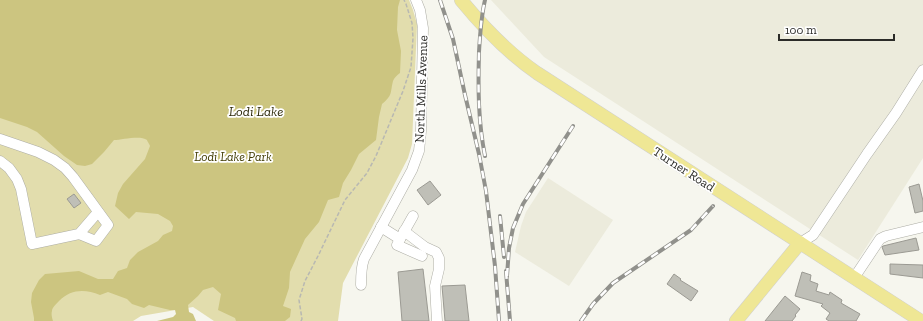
<svg xmlns="http://www.w3.org/2000/svg" width="923" height="321" font-family="'Zilla Slab',serif">
  <rect width="100%" height="100%" fill="#f6f6ee"/>
  <g fill="#ecebdc">
    <polygon points="491,0 923,0 923,158 858,260 544,57"/>
    <polygon points="548,178 613,220 569,286 515,252 521,226 526,212"/>
  </g>
  <polygon fill="#e2ddad" points="0,0 409,0 413,10 417,24 412,144 408,158 343,283 338,321 214,321 193,307 141,316 133,321 0,321"/>
  <path fill="#ccc580" d="M0 0H400L398 7 397 30 401 51 400 73C397 75 394 78 393 81 390 93 393 95 382 104L379 117 376 140 359 154 351 170 343 183 339 197 328 200 319 222 305 239 290 272 289 288 283 306 291 309 290 317 285 321H236L235 318 218 310 221 294 213 287 203 290 198 296 188 305 189 312 193 314 196 321H157L173 317 176 314 175 310H170L149 305 144 308 132 304 127 299 108 292 100 295C85 289 71 289 59 301 56 304 52 308 52 311 51 314 52 318 53 321H34V318L31 302 32 293 39 280 45 274 79 271 98 279H113L118 271 127 268 130 260 138 252 158 241 163 235 172 231 173 226 170 221 158 214 136 212 129 219 115 206 118 193 123 184 145 159 150 146C150 145 147 141 147 140 140 135 122 140 114 140L104 152 92 164 85 166 77 165 64 156 37 132 27 127 0 118Z"/>
  <g fill="#bfbfb7" stroke="#9b9a93">
    <polygon points="430,181 441,195 428,205 417,190"/>
    <polygon points="919,184 923,201 923,211 915,213 909,187"/>
    <polygon points="74,194 81,203 74,208 67,199"/>
    <polygon points="916,238 919,250 885,255 882,247 883,246"/>
    <polygon points="890,264 923,265 923,278 890,274"/>
    <polygon points="423,269 429,321 402,321 398,272"/>
    <polygon points="802,272 811,275 810,281 818,284 816,291 829,295 830,292 842,300 841,303 860,314 856,321 829,321 826,319 830,313 821,306 823,304 795,296"/>
    <polygon points="674,274 681,279 680,280 698,291 691,301 667,284"/>
    <polygon points="465,285 469,321 445,321 442,286"/>
    <polygon points="785,296 800,309 795,315 796,316 792,321 765,321"/>
  </g>
  <g fill="none" stroke-linecap="round" stroke-linejoin="round">
    <g stroke="#adada5" stroke-width="11">
      <g id="minor">
        <polyline points="0,139 38,152 54,160 65,168 73,177 108,225 96,241 79,234"/>
        <polyline points="0,161 9,168 17,179 21,189 32,244 79,234 98,212"/>
        <polyline points="381,227 400,239 413,216"/>
        <polyline points="404,231 425,247 436,252 439,258 439,269 435,286 437,321"/>
        <polyline points="400,239 397,245 422,256"/>
        <polyline points="800,243 813,235 867,154 896,113 923,70"/>
        <polyline points="854,278 880,239 886,236 923,227"/>
        <path d="M361 285C361 276 361 267 364 259L412 170 419 151 421 131 423 28 420 10 416 0"/>
      </g>
    </g>
    <g stroke="#d0d0d0" stroke-width="14">
      <g id="major">
        <path d="M461 0C484 28 508 53 537 73L921 321"/>
        <polyline points="736,321 800,243"/>
      </g>
    </g>
    <polyline stroke="#b8b8b2" stroke-width="1.5" stroke-dasharray="4 2" stroke-linecap="butt" points="301,321 302,319 299,300 305,281 318,256 345,200 367,173 376,156 403,91 411,67 413,38 412,23 406,4 404,0"/>
    <use href="#minor" stroke="#fff" stroke-width="10"/>
    <use href="#major" stroke="#efe795" stroke-width="13"/>
    <g stroke="#91918c" stroke-width="4">
      <g id="rail">
        <polyline points="440,0 453,39 465,95 479,154 486,191 495,266 499,321"/>
        <path d="M485 156C478 121 478 87 479 52 480 34 481 17 485 0"/>
        <polyline points="500,216 504,257"/>
        <polyline points="506,271 510,321"/>
        <polyline points="507,276 509,248 513,228 523,204 573,126"/>
        <polyline points="581,321 593,304 613,283 691,230 713,206"/>
      </g>
    </g>
    <use href="#rail" stroke="#fff" stroke-width="2.5" stroke-dasharray="8" stroke-linecap="butt"/>
  </g>
  <g text-anchor="middle" dominant-baseline="central" stroke-width="3.5" stroke-linejoin="round" paint-order="stroke">
    <g font-size="13" fill="#2b2b28" stroke="#fff">
      <text transform="translate(421 89) rotate(-88)">North Mills Avenue</text>
      <text transform="translate(684 169) rotate(33)">Turner Road</text>
    </g>
    <g font-size="13" font-style="italic" fill="#3f3a00" stroke="#fff">
      <text x="233" y="156">Lodi Lake Park</text>
    </g>
    <g font-size="14" font-style="italic" fill="#2f2b0c" stroke="#fff">
      <text x="256" y="111">Lodi Lake</text>
    </g>
  </g>
  <path d="M779 34v6h115v-6" fill="none" stroke="#2b2b28" stroke-width="2"/>
  <text x="785" y="34" font-size="12" fill="#2b2b28" stroke="#ffffff" stroke-width="3" paint-order="stroke">100 m</text>
</svg>
